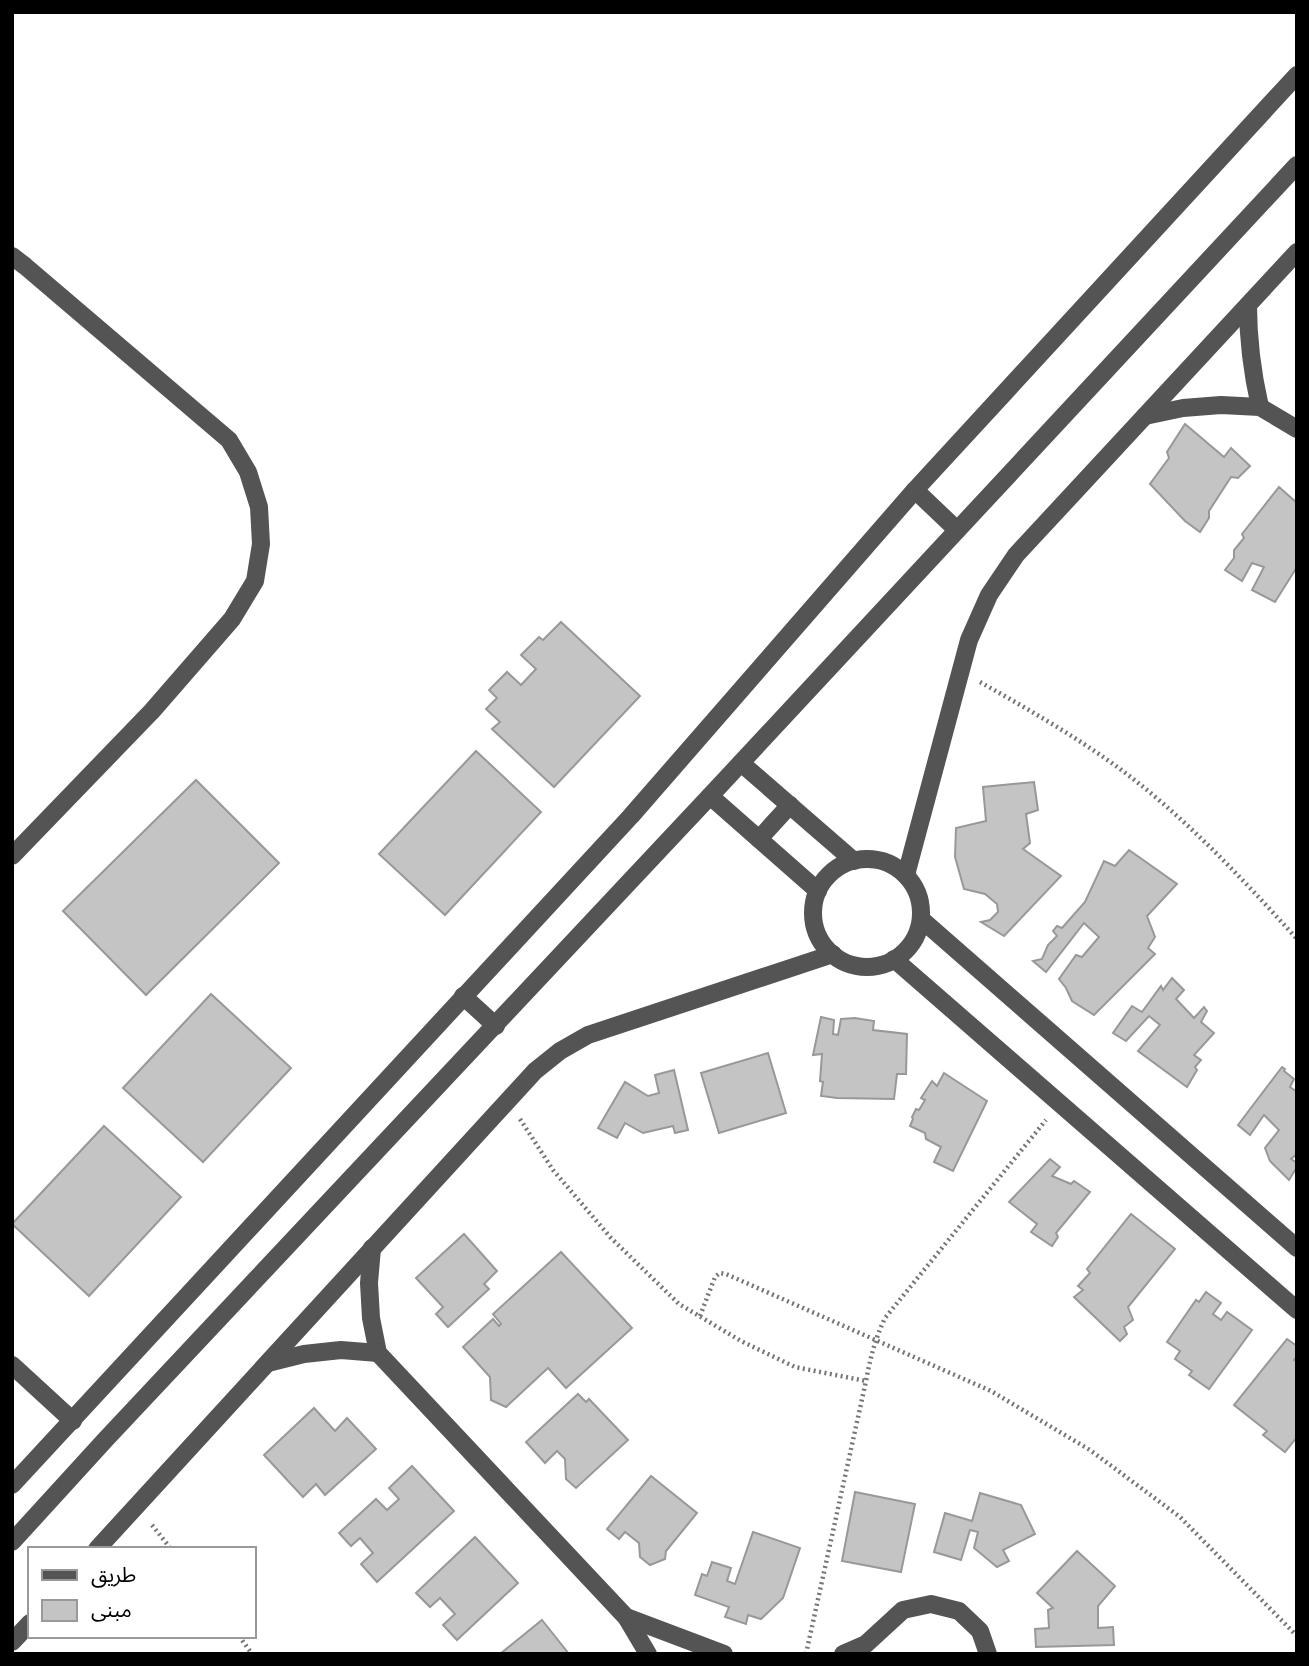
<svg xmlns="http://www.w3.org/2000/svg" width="1309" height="1666" font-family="'PT Sans','Noto Sans Arabic',sans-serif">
  <rect width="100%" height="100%" fill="#fff"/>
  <g fill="#c4c4c4" stroke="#989898" stroke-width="2">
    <polygon points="1185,424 1224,457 1231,448 1250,466 1238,478 1231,477 1209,511 1209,518 1200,532 1185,521 1150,484 1169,458 1167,452"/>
    <polygon points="1279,487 1297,503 1297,567 1275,602 1252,590 1264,567 1252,563 1242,581 1225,570 1234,558 1234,550 1244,538 1242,534"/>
    <polygon points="561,622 640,696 554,787 492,729 500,722 486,709 497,698 489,690 507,672 521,685 536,669 521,655 539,637 543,640"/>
    <polygon points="476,751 541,812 445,915 379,854"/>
    <polygon points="196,780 279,863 146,995 63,911"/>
    <polygon points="1034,782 1038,810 1026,814 1030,843 1023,849 1061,876 1004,936 981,922 990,920 998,912 997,904 985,894 964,889 955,857 956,828 986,821 983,787"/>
    <polygon points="1129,850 1177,884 1147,916 1155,937 1148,948 1155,954 1094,1015 1072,1001 1066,988 1059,979 1076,955 1082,957 1099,937 1084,923 1046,972 1033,961 1042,959 1048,945 1057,936 1053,931 1057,926 1062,928 1085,902 1104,861 1115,866"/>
    <polygon points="1172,978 1184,990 1176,999 1194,1018 1204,1007 1207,1011 1201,1022 1214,1033 1194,1055 1201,1060 1195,1067 1197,1070 1187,1087 1138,1051 1160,1025 1149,1016 1126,1041 1113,1033 1132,1006 1142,1012 1161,986 1163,990"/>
    <polygon points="211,994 291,1068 203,1162 123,1088"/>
    <polygon points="821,1017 834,1020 833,1034 838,1035 841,1019 855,1018 874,1021 873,1030 907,1034 906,1074 897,1074 894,1099 837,1098 821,1096 823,1082 820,1081 822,1054 813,1055"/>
    <polygon points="768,1053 786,1113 719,1133 701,1073"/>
    <polygon points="1282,1067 1285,1069 1284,1071 1294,1079 1290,1087 1297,1092 1297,1154 1291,1159 1297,1163 1297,1167 1289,1180 1270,1161 1265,1148 1279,1130 1264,1115 1250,1135 1238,1125"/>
    <polygon points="674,1070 688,1130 675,1133 673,1126 643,1133 625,1123 617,1138 598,1128 625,1082 648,1096 659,1093 655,1075"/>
    <polygon points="944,1073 987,1101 953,1171 934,1162 941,1147 926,1139 925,1133 910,1126 913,1119 912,1117 916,1109 919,1110 925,1100 921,1098 932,1081 937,1086"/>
    <polygon points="104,1126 181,1197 89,1296 12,1224"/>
    <polygon points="1050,1159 1060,1167 1052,1176 1071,1184 1074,1181 1090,1192 1056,1233 1058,1237 1052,1246 1031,1232 1037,1224 1009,1202"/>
    <polygon points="1131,1214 1175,1249 1128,1307 1133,1320 1124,1327 1127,1334 1120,1341 1074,1297 1083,1290 1078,1286 1090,1273 1087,1269"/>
    <polygon points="464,1234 497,1271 484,1284 489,1289 448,1327 436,1314 443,1307 416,1278"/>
    <polygon points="561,1252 632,1328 566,1388 548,1368 506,1407 491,1400 490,1377 463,1347 493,1319 499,1326 501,1324 493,1314"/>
    <polygon points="1206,1292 1221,1303 1213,1314 1221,1320 1227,1312 1252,1330 1209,1389 1189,1375 1192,1371 1175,1359 1180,1351 1167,1342 1196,1300 1199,1302"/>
    <polygon points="1287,1339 1297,1346 1297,1356 1294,1360 1297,1362 1297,1437 1285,1452 1263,1435 1267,1431 1234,1405"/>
    <polygon points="578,1394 586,1402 589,1399 628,1440 576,1488 566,1479 565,1459 557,1451 545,1463 526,1442"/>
    <polygon points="314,1408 335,1431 347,1418 376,1449 325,1495 316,1484 303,1497 264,1455"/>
    <polygon points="412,1466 454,1511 377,1582 361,1564 373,1553 360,1538 351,1546 339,1533 376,1499 387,1510 399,1499 389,1488"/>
    <polygon points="651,1476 697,1513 666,1551 665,1559 650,1565 640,1557 639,1543 625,1532 619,1539 607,1529"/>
    <polygon points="855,1492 915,1504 901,1572 842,1561"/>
    <polygon points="980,1493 1021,1505 1035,1534 1003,1550 1009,1561 997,1567 974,1548 978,1532 970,1530 961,1560 934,1552 945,1513 972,1521"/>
    <polygon points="753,1532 800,1548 783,1598 761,1619 748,1615 746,1624 725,1617 729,1607 695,1595 702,1574 707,1576 712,1562 731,1568 727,1581 735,1584"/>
    <polygon points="475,1537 518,1583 457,1640 443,1625 455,1614 440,1598 430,1607 416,1593"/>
    <polygon points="1077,1551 1115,1586 1098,1606 1098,1628 1113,1627 1114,1645 1036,1647 1035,1629 1049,1628 1048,1610 1053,1608 1037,1593"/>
    <polygon points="542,1620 569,1654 500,1654"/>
  </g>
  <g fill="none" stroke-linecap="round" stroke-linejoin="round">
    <g stroke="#767676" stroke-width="4.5" stroke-dasharray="2 3.5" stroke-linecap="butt">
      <path d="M980 682C1026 708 1073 735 1116 766 1183 815 1241 877 1297 939"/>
      <polyline points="520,1119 553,1170 611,1238 679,1304 741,1341 795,1367 866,1381"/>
      <polyline points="700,1316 715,1277 720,1273 726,1274 991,1391 1090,1450 1180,1517 1297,1636"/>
      <polyline points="152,1525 171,1549"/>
      <polyline points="239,1636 252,1654"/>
      <path d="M806 1654 866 1381C870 1359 875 1339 885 1318L1046 1120"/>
    </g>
    <g stroke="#545454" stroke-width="18">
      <polyline points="12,256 25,266 229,440 248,472 259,507 261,544 255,581 232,619 152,711 12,856"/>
      <path d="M1248 305C1248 341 1252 372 1260 407"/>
      <polyline points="1145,416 1183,408 1221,405 1260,407 1297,429"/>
      <polyline points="915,490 957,530"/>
      <polyline points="741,763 854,861"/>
      <polyline points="710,796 818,891"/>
      <polyline points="759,839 790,805"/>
      <circle cx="867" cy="913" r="54"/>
      <polyline points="906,875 969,640 989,595 1016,555 1297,252"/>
      <polyline points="921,919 1297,1248"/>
      <polyline points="894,959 1297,1310"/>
      <polyline points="463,996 496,1026"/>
      <polyline points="372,1248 369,1283 371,1318 378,1353 626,1617 648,1654"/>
      <polyline points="268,1363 304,1354 341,1350 378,1353"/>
      <polyline points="12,1365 73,1421"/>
      <polyline points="12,1485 631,816 915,490 1297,75"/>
      <polyline points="12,1542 106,1439 710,796 1297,165"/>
      <polyline points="97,1549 535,1071 560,1051 588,1035 833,954"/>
      <polyline points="626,1617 724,1654"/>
      <polyline points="12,1642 30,1623"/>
      <polyline points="843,1654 866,1644 903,1610 931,1604 959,1611 980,1631 988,1654"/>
    </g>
  </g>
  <rect width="1309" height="1666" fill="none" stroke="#000000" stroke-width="28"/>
  <rect x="28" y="1547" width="228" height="91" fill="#ffffff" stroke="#999999" stroke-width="2"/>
  <rect x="42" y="1570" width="35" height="10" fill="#545454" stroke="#999999" stroke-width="2"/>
  <text x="91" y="1582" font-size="21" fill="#000000">طريق</text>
  <rect x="42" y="1600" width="35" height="21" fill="#c4c4c4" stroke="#999999" stroke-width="2"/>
  <text x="91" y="1617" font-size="21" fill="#000000">مبنى</text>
</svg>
